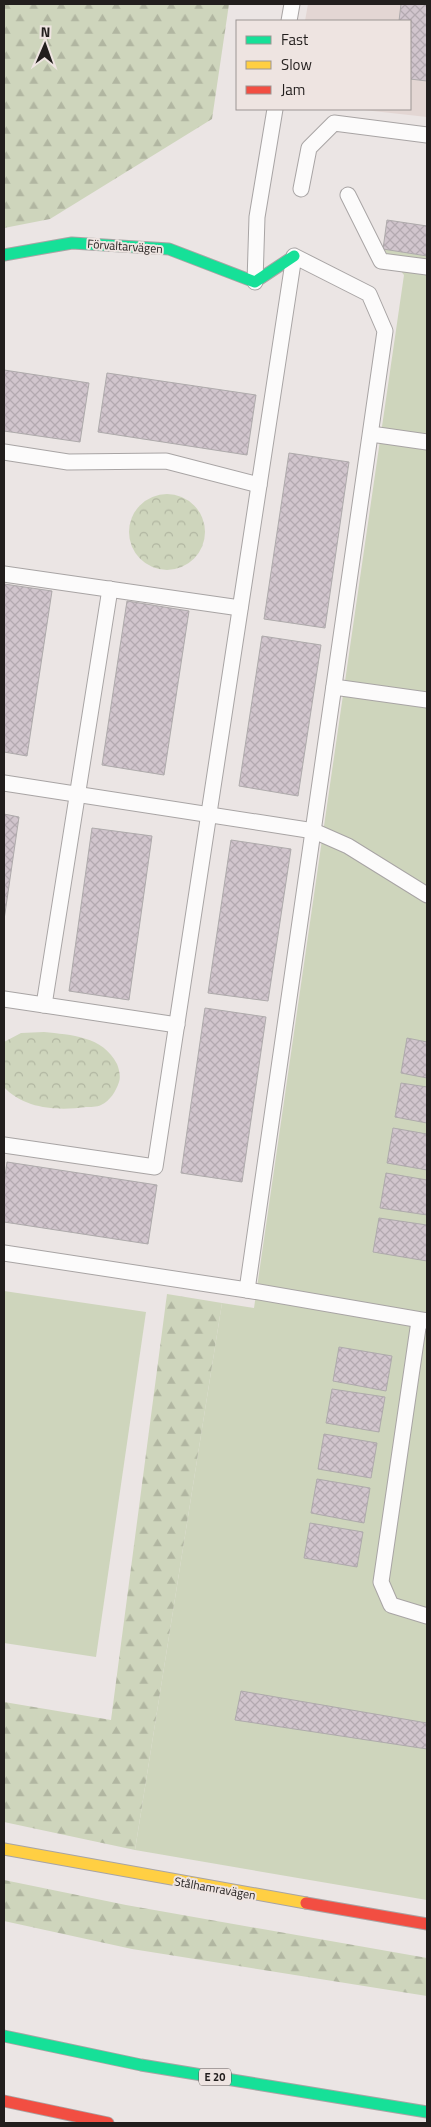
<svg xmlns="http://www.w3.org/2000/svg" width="431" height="2127" font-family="'Titillium Web',sans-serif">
  <defs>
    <pattern id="forest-firs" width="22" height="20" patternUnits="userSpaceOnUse" patternTransform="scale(1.25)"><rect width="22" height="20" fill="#ced5bc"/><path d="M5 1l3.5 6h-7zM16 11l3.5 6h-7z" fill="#b1b6a1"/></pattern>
    <pattern id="park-crowns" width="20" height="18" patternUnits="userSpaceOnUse" patternTransform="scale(1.25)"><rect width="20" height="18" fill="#ced5bc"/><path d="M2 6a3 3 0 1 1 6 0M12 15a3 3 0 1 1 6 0" fill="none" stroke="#b1b6a1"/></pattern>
    <pattern id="building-cross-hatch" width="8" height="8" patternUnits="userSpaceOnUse" patternTransform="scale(1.25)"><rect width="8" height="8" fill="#d1c5cd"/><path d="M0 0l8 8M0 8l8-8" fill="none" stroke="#b3a9b0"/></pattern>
  </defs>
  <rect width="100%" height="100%" fill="#ebe5e4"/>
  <polygon fill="#e3d6d3" points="308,4 427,4 427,117 355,109 410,109 410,21 305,21"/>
  <g fill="#ced5bc">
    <polygon points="383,249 427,256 427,1900 135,1850 222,1303 254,1308 404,275"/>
    <polygon points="4,1291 146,1312 96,1657 4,1643"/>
  </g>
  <g fill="url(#forest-firs)">
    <polygon points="4,4 229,4 212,119 50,219 4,228"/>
    <polygon points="167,1294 222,1303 135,1850 4,1822 4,1702 111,1720"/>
    <polygon points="4,1880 126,1905 427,1958 427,1996 132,1949 4,1921"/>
  </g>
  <g fill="url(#park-crowns)">
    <circle cx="167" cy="532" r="38"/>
    <path d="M44 1032C71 1035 103 1036 117 1064 119 1069 121 1077 119 1082 116 1091 110 1101 101 1105 97 1107 90 1107 86 1107 58 1111 24 1109 4 1087V1042L21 1033Z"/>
  </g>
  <g fill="url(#building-cross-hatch)" stroke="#aeaaab">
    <polygon points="401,4 427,4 427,81 410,79 410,21 399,21"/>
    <polygon points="387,220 427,226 427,256 383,249"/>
    <polygon points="4,370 89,383 80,442 4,431"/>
    <polygon points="107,373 256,395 247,455 98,432"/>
    <polygon points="289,453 349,462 325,628 264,619"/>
    <polygon points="4,584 52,591 27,756 4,752"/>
    <polygon points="127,601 189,611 164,775 102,765"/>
    <polygon points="262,636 321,645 298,796 239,786"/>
    <polygon points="4,814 19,817 4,920"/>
    <polygon points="92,828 152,836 129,1000 69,991"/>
    <polygon points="231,840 291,849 268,1001 208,993"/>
    <polygon points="205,1008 266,1017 242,1182 181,1173"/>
    <polygon points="407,1038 427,1042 427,1078 401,1073"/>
    <polygon points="401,1083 427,1087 427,1123 395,1117"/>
    <polygon points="393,1128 427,1134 427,1170 387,1163"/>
    <polygon points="7,1162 157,1185 148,1244 4,1222 4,1184"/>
    <polygon points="386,1173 427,1180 427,1215 380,1208"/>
    <polygon points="379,1218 427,1225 427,1261 373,1252"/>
    <polygon points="339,1347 392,1356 386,1391 333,1381"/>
    <polygon points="332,1389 385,1397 379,1432 326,1423"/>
    <polygon points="324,1434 377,1443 371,1478 318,1469"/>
    <polygon points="317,1479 370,1488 364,1523 311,1513"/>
    <polygon points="310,1523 363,1532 357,1567 304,1558"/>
    <polygon points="241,1691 427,1723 427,1749 235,1720"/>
  </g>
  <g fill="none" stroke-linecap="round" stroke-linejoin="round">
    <g stroke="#a8a4a4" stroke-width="17">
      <g id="lane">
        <polyline points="289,21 292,4"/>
        <polyline points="301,189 309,148 334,123 427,135"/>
        <polyline points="348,195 381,261 427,267"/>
        <polyline points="255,282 257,217 275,109"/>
        <polyline points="371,434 427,442"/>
        <polyline points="4,452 68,462 166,461 259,485"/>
        <polyline points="4,574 240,608"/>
        <polyline points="334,687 427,700"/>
        <polyline points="4,783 314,831 348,846 427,895"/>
        <polyline points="4,999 177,1025"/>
        <polyline points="44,1005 110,589"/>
        <polyline points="4,1145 155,1167 294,256 369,294 385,331 247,1290 4,1253"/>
        <polyline points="247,1290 427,1321"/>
        <polyline points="419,1321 381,1582 391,1605 427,1616"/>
      </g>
    </g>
    <g stroke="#a8a4a4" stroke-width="13">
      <g id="fast">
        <polyline points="4,255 72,243 169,249 255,282 294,256"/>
        <polyline points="4,2036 141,2065 427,2112"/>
      </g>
    </g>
    <g stroke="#a8a4a4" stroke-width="13">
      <polyline id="slow" points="4,1849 306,1903"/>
    </g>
    <g stroke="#a8a4a4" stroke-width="13">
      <g id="jam">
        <polyline points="306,1903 427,1924"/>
        <polyline points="4,2101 108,2123"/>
      </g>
    </g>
    <use href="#lane" stroke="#fcfbfb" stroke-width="15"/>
    <use href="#fast" stroke="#16e098" stroke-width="11"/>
    <use href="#slow" stroke="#ffcf43" stroke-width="11"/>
    <use href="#jam" stroke="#f24e42" stroke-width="11"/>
  </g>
  <g text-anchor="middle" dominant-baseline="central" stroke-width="4" stroke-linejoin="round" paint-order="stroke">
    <rect fill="#eee4e1" stroke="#5f5958" stroke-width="1" x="199" y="2068.5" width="32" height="17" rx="4"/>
    <g font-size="11" font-weight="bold" fill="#221e1d">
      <text x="215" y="2077">E 20</text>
    </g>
    <g font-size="12" fill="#221e1d" stroke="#eee4e1">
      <text transform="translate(125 246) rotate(4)">Förvaltarvägen</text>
      <text transform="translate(215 1888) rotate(10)">Stålhamravägen</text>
    </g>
  </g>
  <rect width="431" height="2127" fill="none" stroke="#221e1d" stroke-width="10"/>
  <rect x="236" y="20" width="175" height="90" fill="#eee4e1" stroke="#9c9593"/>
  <rect x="246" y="36" width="25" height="8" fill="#16e098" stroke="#9c9593"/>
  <text x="281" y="45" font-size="15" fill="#221e1d">Fast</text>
  <rect x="246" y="61" width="25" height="8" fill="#ffcf43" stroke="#9c9593"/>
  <text x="281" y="70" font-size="15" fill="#221e1d">Slow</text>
  <rect x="246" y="86" width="25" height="8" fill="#f24e42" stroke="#9c9593"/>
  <text x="281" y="95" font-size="15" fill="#221e1d">Jam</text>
  <g transform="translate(45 45) rotate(2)" stroke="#eee4e1" stroke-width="4" paint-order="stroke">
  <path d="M0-4L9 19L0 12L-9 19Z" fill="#221e1d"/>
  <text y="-8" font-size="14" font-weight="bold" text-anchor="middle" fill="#221e1d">N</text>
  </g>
</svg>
